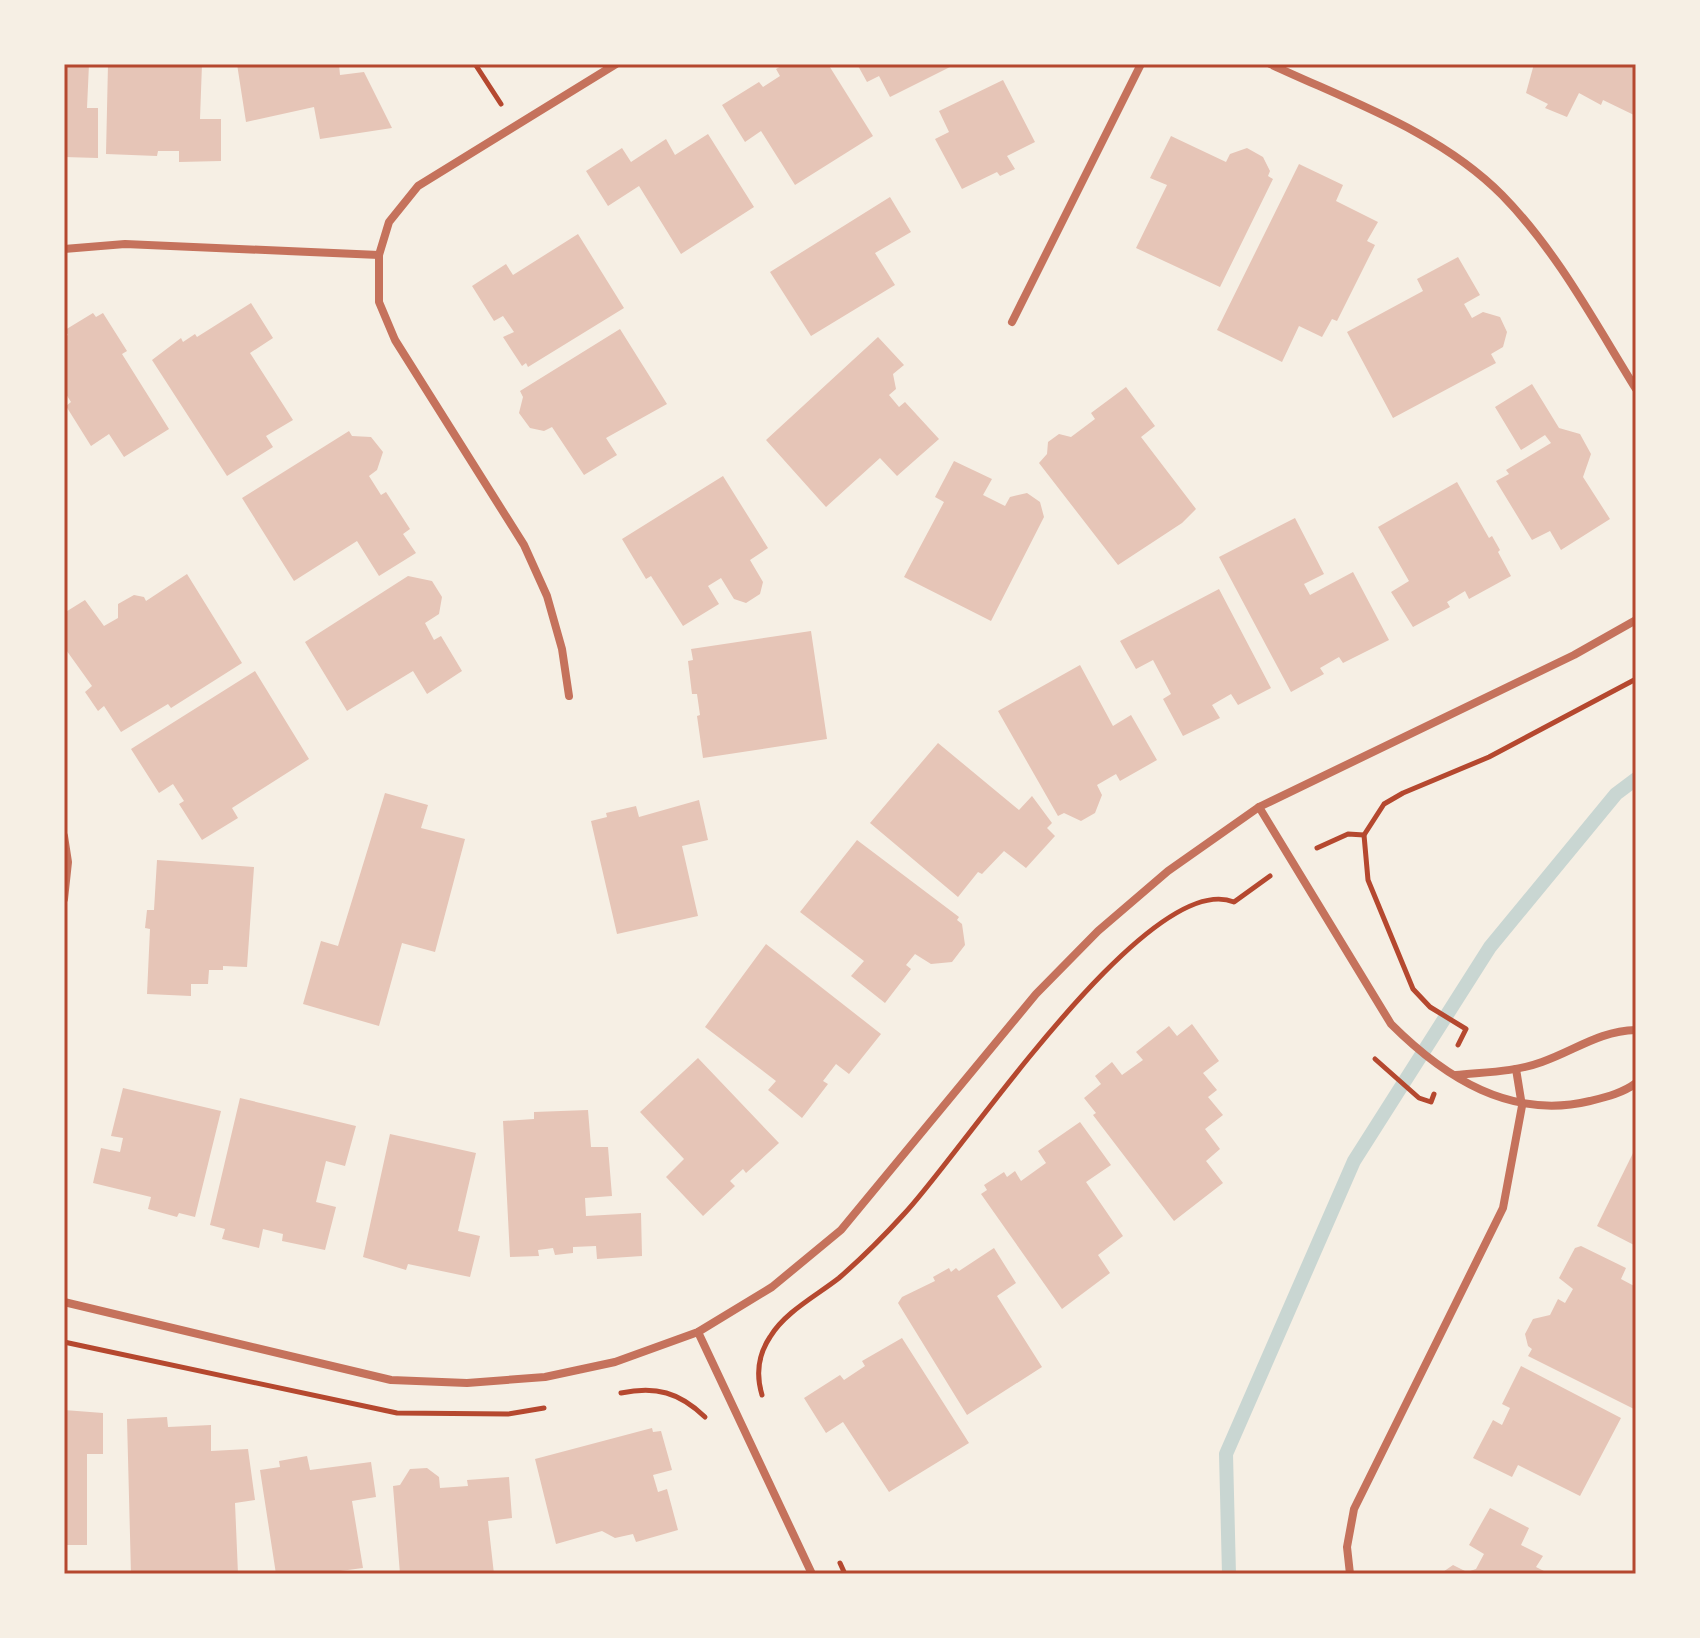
<svg xmlns="http://www.w3.org/2000/svg" width="1700" height="1638" font-family="Mulish,sans-serif">
  <rect width="100%" height="100%" fill="#f6efe4"/>
  <g fill="none" stroke-linecap="round" stroke-linejoin="round">
    <polyline stroke="#c9d6d2" stroke-width="14" points="1229,1574 1226,1454 1354,1161 1490,947 1616,794 1636,779"/>
  </g>
  <g fill="#e6c5b7">
    <polygon points="64,64 89,64 87,108 98,108 98,158 64,157"/>
    <polygon points="108,64 202,64 200,119 221,119 221,161 179,162 179,151 158,151 157,156 106,154"/>
    <polygon points="237,64 339,64 340,75 364,72 392,128 320,139 314,107 246,122"/>
    <polygon points="785,64 828,64 873,136 795,185 761,131 745,142 722,105 759,82 763,87 780,76 776,69"/>
    <polygon points="857,64 956,64 890,97 879,76 867,82"/>
    <polygon points="1534,64 1636,64 1636,116 1603,100 1601,105 1579,93 1567,117 1545,108 1548,104 1526,93"/>
    <polygon points="1003,80 1035,142 1007,156 1015,169 1000,176 997,172 962,189 935,139 949,132 939,111"/>
    <polygon points="708,134 754,207 681,254 639,186 608,206 586,171 622,148 631,162 666,139 675,155"/>
    <polygon points="1171,136 1226,162 1230,154 1247,148 1263,157 1270,171 1268,176 1273,179 1220,287 1136,248 1167,185 1150,178"/>
    <polygon points="1299,164 1343,185 1336,201 1378,222 1367,241 1375,245 1337,321 1332,319 1322,337 1299,326 1282,362 1217,330"/>
    <polygon points="890,197 911,232 875,253 895,285 811,336 770,272"/>
    <polygon points="578,234 624,308 528,367 526,363 522,366 503,337 514,332 503,316 494,321 472,286 506,264 513,275"/>
    <polygon points="1458,257 1480,295 1464,304 1472,318 1483,312 1500,317 1507,332 1503,347 1491,354 1496,363 1393,418 1347,332 1423,291 1417,279"/>
    <polygon points="251,303 273,338 250,353 293,420 266,436 273,447 227,476 152,360 181,338 183,342 195,334 197,337"/>
    <polygon points="93,313 96,317 103,313 127,351 122,354 169,429 124,457 109,434 91,446 66,406 71,402 64,391 64,337 68,335 65,330"/>
    <polygon points="620,329 667,404 606,438 617,455 584,475 552,427 544,431 530,428 519,413 523,397 520,391"/>
    <polygon points="878,337 904,365 893,374 896,389 889,395 899,407 905,402 939,439 897,476 880,458 826,507 766,440"/>
    <polygon points="1532,384 1559,428 1580,434 1591,454 1583,477 1610,519 1561,550 1550,531 1532,540 1496,481 1509,474 1506,470 1551,443 1545,435 1521,450 1495,407"/>
    <polygon points="1126,387 1155,426 1141,437 1196,509 1182,523 1118,565 1039,463 1047,454 1048,442 1059,434 1071,437 1095,419 1091,413"/>
    <polygon points="349,431 352,436 371,437 383,452 377,470 369,476 381,495 386,492 410,529 403,534 416,553 379,576 357,541 294,581 242,498"/>
    <polygon points="954,461 992,479 983,495 1005,506 1010,497 1027,493 1040,502 1044,517 991,621 904,577 944,502 935,497"/>
    <polygon points="723,476 768,548 750,560 763,582 760,594 746,603 734,599 721,578 708,586 719,604 683,626 651,576 646,579 622,539"/>
    <polygon points="1457,482 1489,538 1492,536 1500,550 1498,552 1511,576 1469,599 1465,591 1447,602 1450,607 1413,627 1391,592 1409,581 1378,527"/>
    <polygon points="1295,518 1324,574 1304,584 1310,595 1353,572 1389,640 1343,663 1339,657 1320,668 1324,674 1291,692 1219,557"/>
    <polygon points="187,574 242,663 171,708 168,704 121,732 104,706 98,711 85,692 92,686 64,647 64,613 85,600 104,626 118,618 118,604 134,595 144,597 146,601"/>
    <polygon points="408,576 432,581 442,597 439,614 425,623 434,640 441,636 462,671 427,694 413,671 347,711 305,642"/>
    <polygon points="1219,589 1271,688 1238,705 1231,694 1212,705 1220,718 1183,736 1163,699 1171,694 1153,660 1136,669 1120,641"/>
    <polygon points="811,631 827,739 703,758 697,716 700,715 697,694 692,694 688,661 693,660 691,649"/>
    <polygon points="1080,665 1113,726 1131,715 1157,760 1120,781 1116,774 1097,785 1102,795 1095,813 1081,821 1064,813 1058,816 998,711"/>
    <polygon points="255,671 309,759 232,808 238,818 202,840 179,804 184,801 173,784 159,793 131,749"/>
    <polygon points="938,743 1019,810 1032,796 1052,823 1047,828 1055,836 1026,868 1004,851 982,874 978,872 958,897 870,823"/>
    <polygon points="385,793 428,805 421,828 465,839 435,952 402,943 379,1026 303,1004 321,941 338,946"/>
    <polygon points="699,800 708,840 682,846 698,916 617,934 591,821 607,817 606,813 636,806 639,817"/>
    <polygon points="857,840 959,917 957,920 962,924 965,945 952,962 931,964 915,954 906,965 911,969 885,1003 851,976 864,961 800,912"/>
    <polygon points="157,860 254,867 247,967 223,966 223,970 209,970 208,984 191,984 191,996 147,994 150,929 145,928 147,910 154,910"/>
    <polygon points="766,944 881,1034 849,1074 836,1064 823,1081 828,1084 802,1118 768,1090 776,1081 705,1027"/>
    <polygon points="1192,1024 1219,1061 1203,1073 1217,1090 1208,1097 1223,1115 1205,1129 1220,1149 1206,1161 1223,1183 1174,1221 1093,1115 1096,1113 1084,1098 1101,1084 1095,1076 1112,1062 1122,1075 1143,1060 1136,1052 1169,1026 1177,1036"/>
    <polygon points="698,1058 779,1143 746,1173 743,1169 730,1181 735,1186 703,1216 666,1177 684,1159 640,1112"/>
    <polygon points="123,1088 221,1111 195,1217 179,1213 177,1217 148,1209 151,1197 93,1183 101,1148 120,1152 123,1138 111,1136"/>
    <polygon points="240,1098 356,1126 345,1166 326,1161 316,1202 336,1207 325,1250 282,1241 283,1234 263,1229 259,1248 222,1239 225,1229 210,1225"/>
    <polygon points="588,1110 591,1147 608,1147 612,1196 585,1198 586,1216 641,1213 642,1256 597,1259 596,1246 573,1247 573,1253 555,1255 553,1248 538,1250 539,1256 510,1257 503,1121 534,1119 534,1112"/>
    <polygon points="1080,1122 1111,1165 1086,1182 1123,1236 1098,1255 1110,1273 1062,1309 981,1194 987,1190 984,1185 1004,1172 1007,1177 1015,1171 1021,1181 1046,1163 1038,1151"/>
    <polygon points="390,1134 476,1153 458,1231 480,1236 470,1277 408,1264 406,1270 363,1257"/>
    <polygon points="1636,1147 1636,1246 1597,1226"/>
    <polygon points="1581,1246 1626,1268 1621,1279 1636,1287 1636,1410 1528,1356 1532,1349 1528,1346 1525,1334 1533,1319 1550,1315 1558,1299 1565,1303 1573,1289 1559,1278 1575,1248"/>
    <polygon points="994,1248 1016,1283 997,1296 1042,1367 967,1415 898,1303 902,1297 935,1281 933,1277 949,1268 951,1272 956,1268 959,1271"/>
    <polygon points="902,1338 969,1443 889,1492 843,1422 826,1433 804,1398 840,1375 844,1380 865,1366 862,1361"/>
    <polygon points="1521,1366 1621,1418 1580,1496 1518,1465 1512,1477 1473,1458 1493,1420 1502,1425 1510,1408 1502,1404"/>
    <polygon points="64,1410 103,1413 103,1454 87,1454 87,1545 64,1545"/>
    <polygon points="167,1417 168,1427 211,1425 211,1451 248,1449 255,1500 235,1503 238,1574 131,1574 127,1419"/>
    <polygon points="652,1428 653,1432 661,1431 672,1470 653,1475 658,1492 667,1489 678,1530 636,1542 633,1534 615,1538 602,1531 556,1544 535,1459"/>
    <polygon points="307,1456 310,1470 371,1462 376,1497 352,1501 363,1568 317,1574 276,1574 260,1470 280,1467 279,1461"/>
    <polygon points="427,1468 439,1477 440,1488 468,1486 467,1480 509,1477 512,1518 488,1521 494,1574 400,1574 393,1486 400,1485 410,1469"/>
    <polygon points="1490,1508 1529,1528 1521,1545 1543,1556 1536,1567 1550,1574 1440,1574 1453,1565 1467,1572 1476,1569 1484,1554 1469,1545"/>
  </g>
  <g fill="none" stroke-linecap="round" stroke-linejoin="round">
    <g stroke="#b5482f" stroke-width="5">
      <polyline points="475,64 501,104"/>
      <polyline points="1317,848 1348,834 1364,835"/>
      <polyline points="1458,1045 1466,1029 1430,1007 1413,989 1368,880 1364,835 1384,804 1403,793 1489,757 1636,679"/>
      <polyline points="1375,1059 1419,1098 1431,1102 1434,1094"/>
      <polyline points="64,1342 397,1413 508,1414 544,1408"/>
      <path d="M621 1393C656 1386 679 1392 705 1417"/>
      <path d="M762 1395C756 1375 758 1355 770 1337 785 1312 816 1296 839 1278 862 1258 884 1236 904 1214 959 1157 1148 867 1234 902L1270 876"/>
      <polyline points="840,1563 845,1574"/>
    </g>
    <g stroke="#c5725c" stroke-width="8">
      <path d="M1270 64C1349 101 1440 132 1502 195 1557 251 1595 323 1636 389"/>
      <polyline points="64,249 125,244 379,255"/>
      <polyline points="1012,322 1141,64"/>
      <polyline points="569,696 562,649 547,596 524,545 395,340 379,302 379,255 389,222 418,186 616,64"/>
      <path d="M1259 807 1391 1024C1445 1078 1511 1120 1590 1101 1606 1097 1623 1093 1636 1083"/>
      <polyline points="64,836 68,862 64,899"/>
      <path d="M1456 1075C1485 1072 1515 1072 1542 1062 1576 1050 1599 1031 1636 1030"/>
      <polyline points="64,1302 391,1380 467,1383 545,1377 615,1362 698,1332 772,1287 841,1230 1036,994 1098,931 1168,871 1259,807 1574,655 1636,620"/>
      <polyline points="698,1332 812,1574"/>
      <polyline points="1350,1574 1347,1547 1354,1509 1503,1208 1522,1106 1516,1069"/>
    </g>
  </g>
  <rect width="1700" height="1638" fill="none" stroke="#f6efe4" stroke-width="132"/>
  <rect x="66" y="66" width="1568" height="1506" fill="none" stroke="#b5482f" stroke-width="3"/>
</svg>
